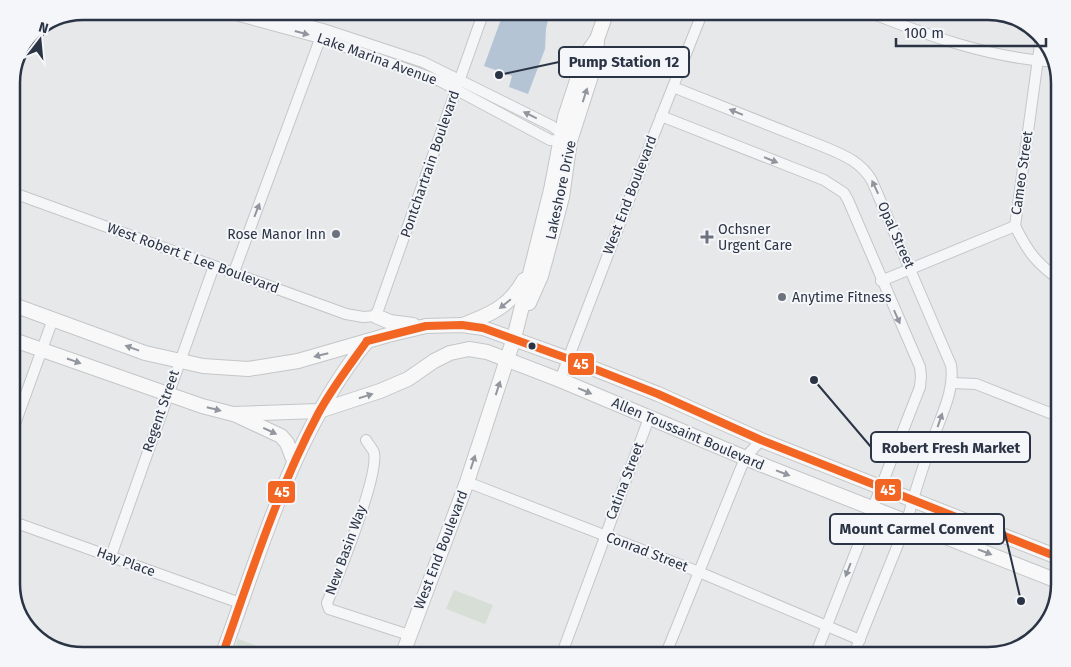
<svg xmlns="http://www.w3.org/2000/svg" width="1071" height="667" font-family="'Fira Sans',sans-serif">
  <rect width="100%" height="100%" fill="#e6e8ea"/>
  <g fill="#d6ded6">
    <polygon points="454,590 493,605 485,624 446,609"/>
    <polygon points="238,639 286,656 232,656"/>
  </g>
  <polygon fill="#b4c4d5" points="504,11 550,11 546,29 545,49 528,94 509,87 512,76 484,66"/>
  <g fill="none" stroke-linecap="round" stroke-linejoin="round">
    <g stroke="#c4c6c8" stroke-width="12">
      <g id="street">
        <polyline points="221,11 320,38 440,81 550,140 567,141"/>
        <polyline points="256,11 323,29 423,62 552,126 566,137"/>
        <path d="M866 11C926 35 989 58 1055 62"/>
        <path d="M673 87 827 148C846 156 862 163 872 181L951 365C955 389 942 414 934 436 924 464 914 492 907 522L853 656"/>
        <polyline points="661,116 824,180 844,193 848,200 920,367 921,376 920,387 815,656"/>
        <polyline points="11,192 346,314 363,317 376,316 484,11"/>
        <polyline points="1015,226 1041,37"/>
        <path d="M1015 226C1028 252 1036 263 1060 280"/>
        <polyline points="234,272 323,31"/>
        <polyline points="881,281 1015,226"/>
        <polyline points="560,380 653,137 703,11"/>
        <polyline points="952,383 976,384 1060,417"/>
        <polyline points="11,435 53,319"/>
        <path d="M366 440C368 444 373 449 374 453 379 477 338 576 327 603L329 609 409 635"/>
        <polyline points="467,482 699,572 860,640"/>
        <polyline points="11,521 240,603"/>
        <polyline points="111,556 214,266"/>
        <polyline points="561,656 649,418"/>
        <polyline points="665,656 745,458 761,440"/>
      </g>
    </g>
    <g stroke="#c4c6c8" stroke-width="16">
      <g id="secondary">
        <polyline points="529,303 541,276 550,243 562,197 570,141 596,60 597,40"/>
        <polyline points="11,304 145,353 203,366 248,369 298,361 388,335 426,326 462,325 483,328 569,359 658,394 761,440 1060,558"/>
        <polyline points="376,316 390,322 413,325"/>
        <path d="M463 325C491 314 509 307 524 280"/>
        <polyline points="11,339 202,406 233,414 319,411 380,391 408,379 434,361 450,353 469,349 487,352 560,380 760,464 1060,582"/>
        <polyline points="236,415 281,436 287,443 294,461"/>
        <path d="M222 656C262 547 293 432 367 341"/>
        <polyline points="402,656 467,482 514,338 551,190 565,117 585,56 597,39 607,11"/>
      </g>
    </g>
    <use href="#street" stroke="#f5f6f7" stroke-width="10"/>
    <use href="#secondary" stroke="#f8f8f8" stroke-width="14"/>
    <g stroke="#f4f6f9" stroke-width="11">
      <g id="bus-1">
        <polyline points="367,341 426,326 462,325 483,328 569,359 658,394 761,440 1060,558"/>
        <path d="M222 656C251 574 277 491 318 414 332 388 350 365 367 341"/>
      </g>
    </g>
    <use href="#bus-1" stroke="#f26522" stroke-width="8"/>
  </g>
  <defs><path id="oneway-solid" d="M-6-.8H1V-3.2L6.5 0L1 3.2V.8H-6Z" transform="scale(1.25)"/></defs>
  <g fill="#90959e">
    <use href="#oneway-solid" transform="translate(302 33) rotate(15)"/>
    <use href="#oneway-solid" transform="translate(736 112) rotate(-158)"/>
    <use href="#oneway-solid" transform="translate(530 115) rotate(-154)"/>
    <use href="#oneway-solid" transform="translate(771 160) rotate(22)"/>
    <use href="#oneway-solid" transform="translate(875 187) rotate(-115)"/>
    <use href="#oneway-solid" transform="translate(257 210) rotate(-69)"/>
    <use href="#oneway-solid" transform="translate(897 317) rotate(66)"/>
    <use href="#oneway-solid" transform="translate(940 420) rotate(-71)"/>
    <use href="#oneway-solid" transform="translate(848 570) rotate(111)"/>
  </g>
  <g fill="#92969e">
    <use href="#oneway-solid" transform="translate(585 95) rotate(-72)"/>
    <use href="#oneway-solid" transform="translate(505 304) rotate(141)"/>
    <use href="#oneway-solid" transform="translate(132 348) rotate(-160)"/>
    <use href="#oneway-solid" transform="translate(321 355) rotate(166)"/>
    <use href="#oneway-solid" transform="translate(74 361) rotate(19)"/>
    <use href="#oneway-solid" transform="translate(498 388) rotate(-72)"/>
    <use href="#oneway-solid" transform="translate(585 391) rotate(23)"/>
    <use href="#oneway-solid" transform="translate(366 396) rotate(-18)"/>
    <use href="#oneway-solid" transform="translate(214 409) rotate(14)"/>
    <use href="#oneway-solid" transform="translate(270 431) rotate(25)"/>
    <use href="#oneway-solid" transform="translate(473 462) rotate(-72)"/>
    <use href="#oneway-solid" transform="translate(783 473) rotate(21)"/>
    <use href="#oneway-solid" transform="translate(985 552) rotate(21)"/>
  </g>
  <g fill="#6c737f" stroke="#f4f6f9" stroke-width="2">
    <circle cx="336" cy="234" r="5"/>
    <path d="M704.5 229.5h5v5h5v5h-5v5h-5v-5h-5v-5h5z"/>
    <circle cx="782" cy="297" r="5"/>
  </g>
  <circle fill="#2b3445" stroke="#f4f6f9" stroke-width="2" cx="532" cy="346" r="4.5"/>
  <g text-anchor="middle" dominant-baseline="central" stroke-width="4" stroke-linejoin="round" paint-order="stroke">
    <g font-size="14" fill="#2b3445" stroke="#f4f6f9">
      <text transform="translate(377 59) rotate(20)">Lake Marina Avenue</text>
      <text transform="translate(430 164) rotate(-71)">Pontchartrain Boulevard</text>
      <text transform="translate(1022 173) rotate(-82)">Cameo Street</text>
      <text transform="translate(561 190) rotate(-78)">Lakeshore Drive</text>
      <text transform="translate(630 195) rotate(-69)">West End Boulevard</text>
      <text transform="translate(896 235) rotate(66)">Opal Street</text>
      <text transform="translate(193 258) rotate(20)">West Robert E Lee Boulevard</text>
      <text transform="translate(161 411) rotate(-71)">Regent Street</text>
      <text transform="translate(688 434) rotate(23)">Allen Toussaint Boulevard</text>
      <text transform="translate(625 481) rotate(-69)">Catina Street</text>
      <text transform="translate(346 550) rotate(-70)">New Basin Way</text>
      <text transform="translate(441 550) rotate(-69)">West End Boulevard</text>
      <text transform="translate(647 552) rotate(21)">Conrad Street</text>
      <text transform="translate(126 562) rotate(20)">Hay Place</text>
    </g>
    <g font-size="14" fill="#2b3445" stroke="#f4f6f9" text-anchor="start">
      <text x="718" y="229">Ochsner<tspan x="718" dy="16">Urgent Care</tspan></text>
      <text x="326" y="234" text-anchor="end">Rose Manor Inn</text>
      <text x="792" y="297">Anytime Fitness</text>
    </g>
  </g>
  <path d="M0 0H1071V667H0ZM83 20H988A63 63 0 0 1 1051 83V584A63 63 0 0 1 988 647H83A63 63 0 0 1 20 584V83A63 63 0 0 1 83 20Z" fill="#f4f6f9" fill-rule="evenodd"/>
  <path fill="none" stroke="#2b3445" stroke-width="2.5" d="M83 20H988A63 63 0 0 1 1051 83V584A63 63 0 0 1 988 647H83A63 63 0 0 1 20 584V83A63 63 0 0 1 83 20Z"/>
  <path fill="none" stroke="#2b3445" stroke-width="2" d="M499 75L559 62M814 380L871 447M1021 601L1004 529"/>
  <g fill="#2b3445" stroke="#f4f6f9" stroke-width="2">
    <circle cx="499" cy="75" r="5"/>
    <circle cx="814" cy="380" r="5"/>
    <circle cx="1021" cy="601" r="5"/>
  </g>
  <g fill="#f4f6f9" stroke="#2b3445" stroke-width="2">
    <rect x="559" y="47" width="130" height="30" rx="5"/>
    <rect x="871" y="432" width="159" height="30" rx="5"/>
    <rect x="830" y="514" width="174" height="30" rx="5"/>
  </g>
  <g font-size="15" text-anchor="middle" font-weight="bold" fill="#2b3445">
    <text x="624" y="67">Pump Station 12</text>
    <text x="951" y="453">Robert Fresh Market</text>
    <text x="917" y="534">Mount Carmel Convent</text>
  </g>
  <g stroke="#f4f6f9" stroke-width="2">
    <rect x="567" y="352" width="28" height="24" rx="5" fill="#f26522"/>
    <rect x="874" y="478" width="28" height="24" rx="5" fill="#f26522"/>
    <rect x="267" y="480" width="29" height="24" rx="5" fill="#f26522"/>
  </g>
  <g font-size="14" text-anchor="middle" font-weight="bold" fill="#fff">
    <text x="581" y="369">45</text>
    <text x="888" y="495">45</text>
    <text x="282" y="497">45</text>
  </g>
  <g transform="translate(40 40) rotate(16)" stroke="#f4f6f9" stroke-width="4" paint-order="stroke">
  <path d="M0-4L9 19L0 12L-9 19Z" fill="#2b3445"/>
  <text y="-8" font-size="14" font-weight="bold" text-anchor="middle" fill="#2b3445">N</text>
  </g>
  <path d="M896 38v8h150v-8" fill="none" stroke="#2b3445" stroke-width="2.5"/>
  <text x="904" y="38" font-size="15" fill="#2b3445" stroke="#f4f6f9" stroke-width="4" paint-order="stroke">100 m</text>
</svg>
